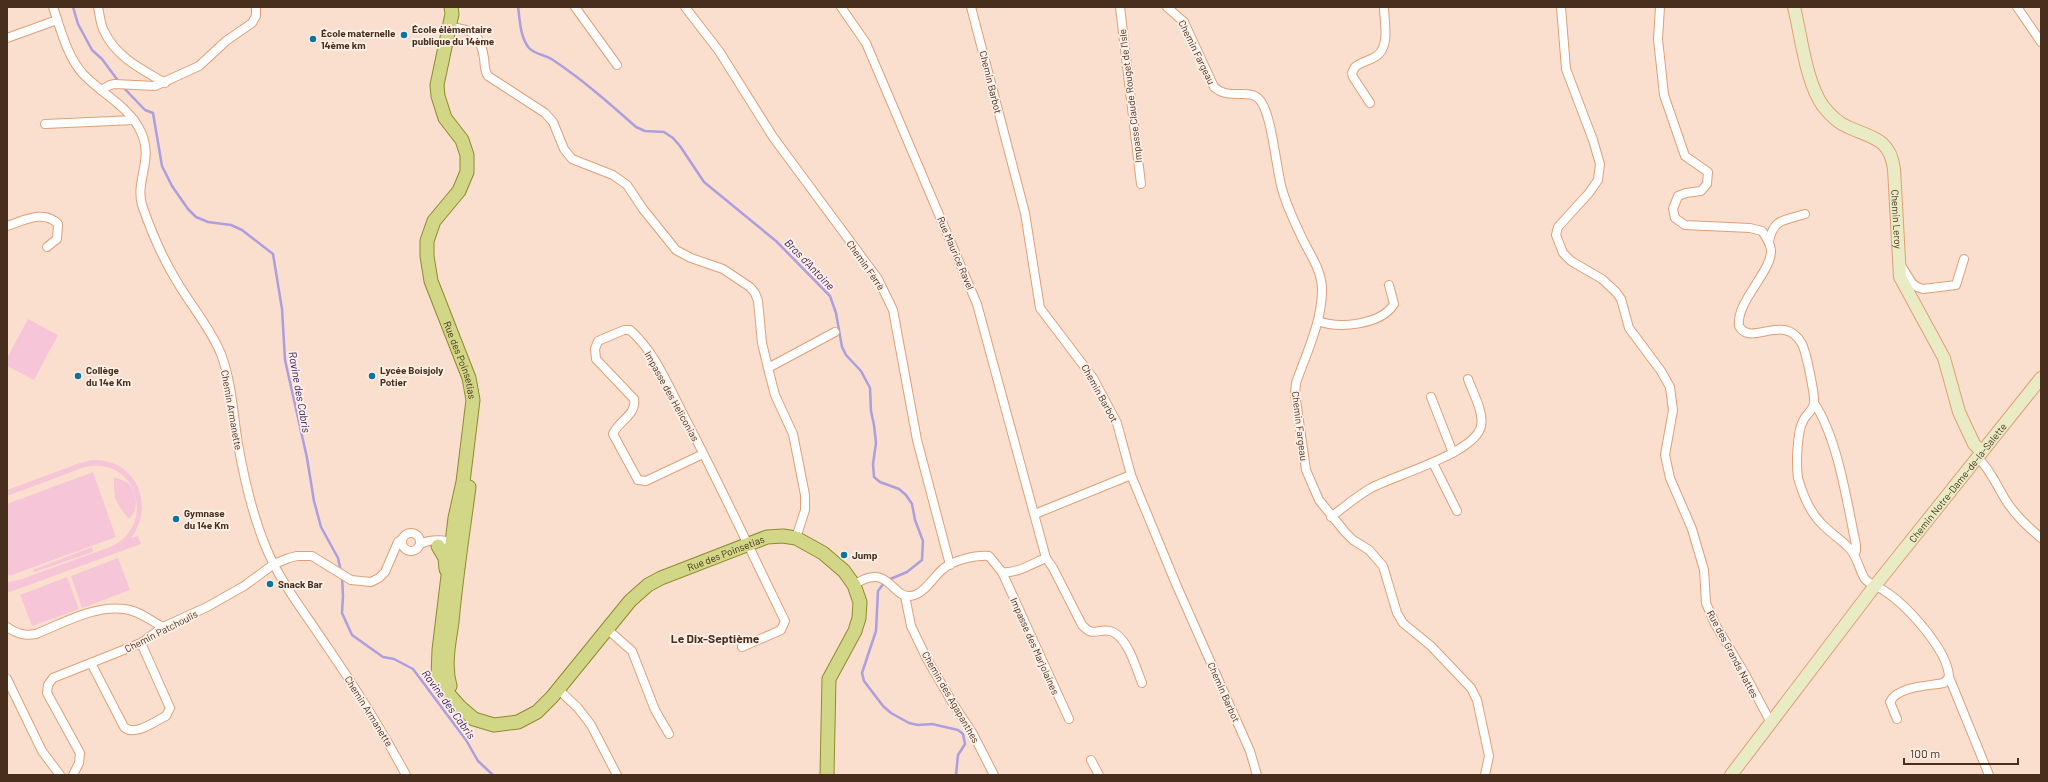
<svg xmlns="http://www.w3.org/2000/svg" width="2048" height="782" font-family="Barlow,sans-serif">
  <rect width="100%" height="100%" fill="#fbdfce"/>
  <g fill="#f6c6d8">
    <polygon points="28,319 58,335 34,380 7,366 7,358"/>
    <path d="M92 460C136 458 156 505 131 538L138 536 141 544 7 593V582L19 580 110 547C158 526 137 455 85 467L7 496V490L80 463Z"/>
    <polygon points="93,472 116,537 9,576 7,572 7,504"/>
    <path d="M114 477 127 482C137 492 140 508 129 519 114 501 114 500 114 477Z"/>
    <polygon points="92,547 93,552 34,572 33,570"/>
    <polygon points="118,558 130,590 82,608 71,576"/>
    <polygon points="67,577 79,609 32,626 20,595"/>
  </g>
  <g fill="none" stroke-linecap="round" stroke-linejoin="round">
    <g stroke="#ac9edf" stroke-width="2.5">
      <polyline points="73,7 78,24 92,50 102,59 119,82"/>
      <path d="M518 7C520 20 520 37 529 48 534 54 546 55 553 60 583 80 609 103 636 127L645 131 664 132 673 138 680 146 704 182 776 241 830 296 836 313 842 347 846 355 861 371 870 388 871 411 874 425 876 443 873 464 874 477 880 482 899 489 906 495 912 504 915 520 923 541 922 560 907 572 888 580"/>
      <polyline points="122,86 145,110 153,113 162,166 172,186 188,209 196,217 208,222 231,225 242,230 273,254 282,309 285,360 307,458 314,501 321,527 338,558 341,572"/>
      <polyline points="342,577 343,596 342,613 352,635 383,657 394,659 413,669 466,740 478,761 493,775"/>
      <polyline points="884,583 878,591 876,631 862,673 864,681 883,706 891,713 909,723 918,725 932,724 958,730 963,734 965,744 958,755 956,775"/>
    </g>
    <g stroke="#e09f75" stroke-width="10">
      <g id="street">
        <path d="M53 7C61 30 67 56 83 74 102 94 129 106 141 132 154 160 135 180 142 205 151 231 162 257 176 280 191 306 210 327 221 354 232 383 233 414 238 444 244 478 252 513 265 545 279 581 305 613 326 645 355 687 382 730 406 775"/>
        <path d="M98 7C100 15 100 24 104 31 116 57 141 69 165 83"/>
        <polyline points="575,7 617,65"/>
        <polyline points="685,7 719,51 773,137 878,279 893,310 917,440 950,565"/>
        <polyline points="841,7 866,43 977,304 1046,558"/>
        <polyline points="971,7 1025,213 1040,308 1093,378 1117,423 1131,475 1176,584 1250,751 1257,775"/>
        <polyline points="1120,7 1141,184"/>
        <path d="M1167 7 1184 22 1214 87C1230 101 1249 88 1259 99 1272 112 1276 169 1282 189 1287 207 1295 223 1303 240 1311 256 1322 271 1322 290 1322 322 1306 354 1296 383L1295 393 1306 470 1319 500 1345 532 1353 540 1369 550 1383 566 1397 613 1403 623 1431 646 1471 688 1477 700 1489 756 1485 775"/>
        <polyline points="1561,7 1566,69 1593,140 1600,164 1598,180 1589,193 1558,227 1556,235 1563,253 1571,261 1602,279 1616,292 1621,299 1629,328 1661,371 1670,387 1673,410 1665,455 1670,478 1692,529 1704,570 1706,603 1715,624 1745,674 1771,723"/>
        <path d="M1660 7 1658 39 1664 95 1685 156 1708 172 1707 184 1701 191 1686 193 1678 196 1673 209 1675 218 1685 225 1750 228 1762 231C1766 237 1770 242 1771 250 1772 272 1736 301 1739 326 1751 348 1784 311 1802 344 1806 352 1815 394 1814 403 1813 411 1806 414 1803 421 1797 432 1796 465 1798 478 1802 492 1810 512 1821 523 1830 533 1842 540 1850 549 1858 558 1859 570 1865 579 1870 585 1877 586 1883 590 1906 604 1948 650 1949 677L1944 683C1928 686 1898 686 1890 702L1897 719"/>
        <polyline points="2017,7 2041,42"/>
        <path d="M448 27C473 29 480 33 484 58 485 65 484 70 488 76L545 113 553 122 564 149 572 159 613 175 627 185 643 209 676 250 691 258 723 269 750 287 755 293 758 301 762 343 768 368 775 395 793 434 805 495V510L796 538"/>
        <polyline points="7,38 57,20"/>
        <polyline points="101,90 110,85 115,84 155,86 199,66 226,41 252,23 256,16 256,7"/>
        <path d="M1370 103 1353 77 1352 73 1355 67C1361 62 1368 61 1375 57 1391 48 1384 22 1384 7"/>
        <polyline points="45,124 134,120"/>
        <path d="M7 226C23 221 44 209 58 224L57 239 47 247"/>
        <path d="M1769 241C1774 218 1784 221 1805 214"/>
        <polyline points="1899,262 1912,283 1917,287 1923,289 1956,285 1964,259"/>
        <path d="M1318 321C1339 329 1381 325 1394 304L1389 285"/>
        <polyline points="768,368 835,332"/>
        <polyline points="1431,397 1453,453"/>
        <path d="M1814 403C1838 438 1847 503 1856 545V551L1854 554"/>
        <path d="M703 454 646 481 638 480 613 434C618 421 637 415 634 399L596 359 595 349 598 341 624 330H630C655 352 668 385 683 414 719 482 751 552 785 621L781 630 742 647"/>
        <path d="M1978 458C1990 469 1997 486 2005 499 2015 515 2027 526 2041 538"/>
        <polyline points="1433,463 1457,511"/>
        <polyline points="1035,514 1131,475"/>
        <path d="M1331 517C1344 507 1357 496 1371 488 1395 475 1476 453 1481 426 1484 412 1473 393 1468 379"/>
        <circle cx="411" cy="542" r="9"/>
        <path d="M423 543C431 539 449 539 455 545"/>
        <polyline points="1002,572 1069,719"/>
        <path d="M854 585C888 561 892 598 910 596 924 595 933 577 943 569 953 560 975 555 989 556L1002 572C1017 574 1033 563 1046 558L1053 568 1082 625C1094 638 1097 628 1110 631 1127 635 1136 668 1142 683"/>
        <polyline points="905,596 911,626 927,659 952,702 973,734 994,775"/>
        <path d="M7 627C17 634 25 636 36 634 63 623 95 605 124 609 138 610 151 621 163 627"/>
        <polyline points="607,629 632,651 655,710 669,734"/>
        <path d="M91 663 124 727C135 737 155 721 166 716L170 708 141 643"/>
        <polyline points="1949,677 1989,775"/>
        <polyline points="7,679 42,751 60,775"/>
        <polyline points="558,689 578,708 591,725 617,775"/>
        <polyline points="1091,760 1099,775"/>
        <polyline points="73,775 79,763 80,753 47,693 48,685 53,678 141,643 163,627 207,607 244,586 274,564 289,558 297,556 312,556 351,580 371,582 379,578 385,572 398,542 402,539"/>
      </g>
    </g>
    <g stroke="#e09f75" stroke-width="14">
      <g id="secondary">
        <path id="s1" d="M1794 7C1801 35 1806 83 1823 106 1830 115 1838 123 1848 127 1872 138 1890 138 1894 169L1900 277 1944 358 1959 412 1974 444 1982 452"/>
        <path id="s2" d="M1731 775 1874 587 2041 378"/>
      </g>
    </g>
    <g stroke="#8e8b2d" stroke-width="15">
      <g id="primary">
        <path id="s3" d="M451 7 452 14 437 85 438 96 445 118 462 140 467 155V172L459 191 434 221 427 241V256L431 281 469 378 473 400 463 482 455 518 439 650 438 676 445 690 460 707 474 719 494 725 518 722 537 712 552 697 630 601 648 585 661 578 767 537 783 536 796 538 823 553 844 571 854 585 860 602 859 618 855 631 829 679 827 775"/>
        <polyline points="438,546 445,558 446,569"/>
        <path d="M450 686C444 665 449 643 452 622 456 577 463 532 469 487"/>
      </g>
    </g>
    <use href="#street" stroke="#fff" stroke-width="8"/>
    <use href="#secondary" stroke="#e8ebc3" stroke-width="12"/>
    <use href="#primary" stroke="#d1d786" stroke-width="13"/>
  </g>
  <g fill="#0875a0" stroke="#fef0e7" stroke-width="1.5">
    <circle cx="404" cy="35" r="4"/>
    <circle cx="313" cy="39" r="4"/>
    <circle cx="78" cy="376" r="4"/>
    <circle cx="372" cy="376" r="4"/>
    <circle cx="176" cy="519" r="4"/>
    <circle cx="844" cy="555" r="4"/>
    <circle cx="270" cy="584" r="4"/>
  </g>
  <g text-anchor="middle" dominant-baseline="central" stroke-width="3.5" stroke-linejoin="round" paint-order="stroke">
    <g font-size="10" font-weight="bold" fill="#482e1d" stroke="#fef0e7" text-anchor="start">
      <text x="412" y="29">École élémentaire<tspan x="412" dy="12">publique du 14ème</tspan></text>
      <text x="321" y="33">École maternelle<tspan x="321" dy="12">14ème km</tspan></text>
      <text x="86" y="370">Collège<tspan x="86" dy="12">du 14e Km</tspan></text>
      <text x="380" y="370">Lycée Boisjoly<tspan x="380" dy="12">Potier</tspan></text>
      <text x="184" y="513">Gymnase<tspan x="184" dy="12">du 14e Km</tspan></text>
      <text x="852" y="555">Jump</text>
      <text x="278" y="584">Snack Bar</text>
    </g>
    <g font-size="10" fill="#482e1d" stroke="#fef0e7">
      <text transform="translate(1197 52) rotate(64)">Chemin Fargeau</text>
      <text transform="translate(991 82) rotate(76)">Chemin Barbot</text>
      <text transform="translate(1130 96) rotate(-97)">Impasse Claude Rouget de l'Isle</text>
      <text stroke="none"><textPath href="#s1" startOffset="254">Chemin Leroy</textPath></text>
      <text transform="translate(956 253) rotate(67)">Rue Maurice Ravel</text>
      <text transform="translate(866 265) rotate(55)">Chemin Fèrrè</text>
      <text stroke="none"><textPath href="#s3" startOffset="380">Rue des Poinsetias</textPath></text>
      <text transform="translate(1100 393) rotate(61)">Chemin Barbot</text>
      <text transform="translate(672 396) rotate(61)">Impasse des Heliconias</text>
      <text transform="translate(232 410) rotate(80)">Chemin Armanette</text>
      <text transform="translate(1300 426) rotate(83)">Chemin Fargeau</text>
      <text stroke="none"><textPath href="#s2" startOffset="370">Chemin Notre-Dame-de-la-Salette</textPath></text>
      <text stroke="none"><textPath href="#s3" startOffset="1077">Rue des Poinsetias</textPath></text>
      <text transform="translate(161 631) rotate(-27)">Chemin Patchoulis</text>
      <text transform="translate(1035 646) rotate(66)">Impasse des Marjolaines</text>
      <text transform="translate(1733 654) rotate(62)">Rue des Grands Nattes</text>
      <text transform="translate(1224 692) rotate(66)">Chemin Barbot</text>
      <text transform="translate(951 697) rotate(60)">Chemin des Agapanthes</text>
      <text transform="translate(369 711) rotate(58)">Chemin Armanette</text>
    </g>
    <g font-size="11" font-style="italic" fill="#341965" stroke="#fef0e7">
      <text transform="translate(810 264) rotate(46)">Bras d'Antoine</text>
      <text transform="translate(300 392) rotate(80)">Ravine des Cabris</text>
      <text transform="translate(449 704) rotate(54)">Ravine des Cabris</text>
    </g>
    <g font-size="12" font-weight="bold" fill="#482e1d" stroke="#fef0e7">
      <text x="715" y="638">Le Dix-Septième</text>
    </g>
  </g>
  <rect width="2048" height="782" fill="none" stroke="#482e1d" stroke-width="16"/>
  <path d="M1904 758v6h114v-6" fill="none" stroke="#482e1d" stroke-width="2"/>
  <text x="1910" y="758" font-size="12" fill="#482e1d" stroke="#fef0e7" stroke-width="3" paint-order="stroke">100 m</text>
</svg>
